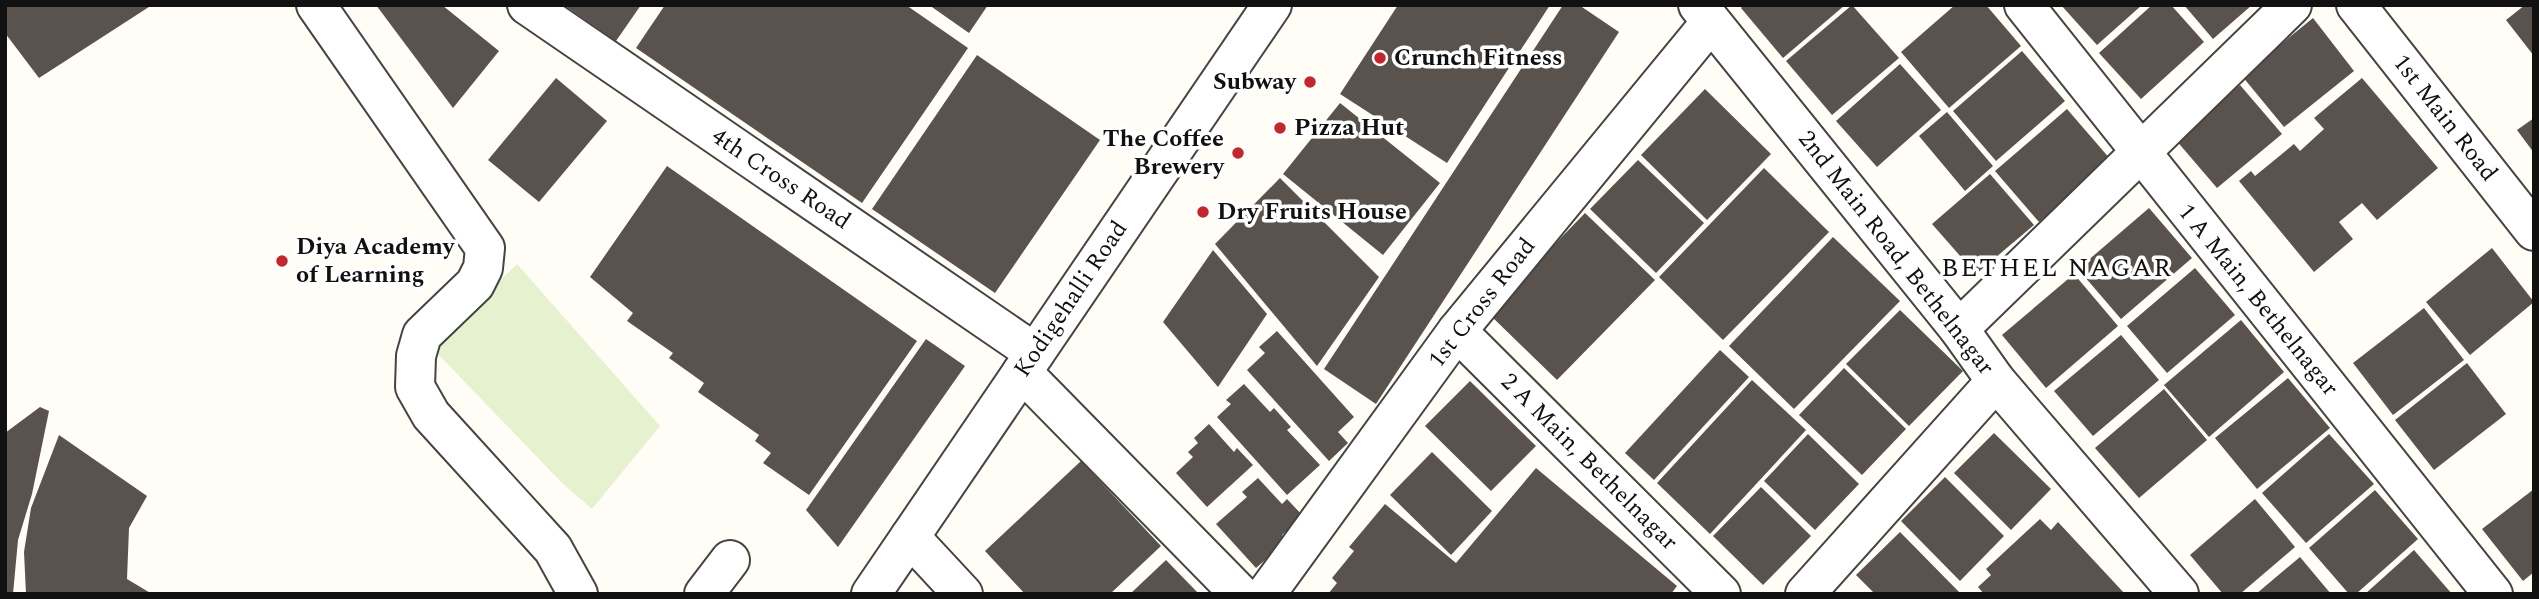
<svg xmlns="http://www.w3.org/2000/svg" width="2539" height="599" font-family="Spectral,serif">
  <rect width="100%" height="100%" fill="#fffdf5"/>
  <polygon fill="#e6f2cf" points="517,264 660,426 592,509 563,484 435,351 469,311"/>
  <g fill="#5a524d">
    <polygon points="5,5 152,5 39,78 5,33"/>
    <polygon points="376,5 442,5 499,51 453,108"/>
    <polygon points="564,5 641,5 616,41"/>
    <polygon points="665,5 906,5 968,48 862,203 636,48"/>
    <polygon points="929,5 988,5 969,33"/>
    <polygon points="1398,5 1550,5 1447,163 1340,94"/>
    <polygon points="1563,5 1579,5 1619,32 1376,404 1324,369"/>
    <polygon points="1744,5 1845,5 1783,58 1741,8"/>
    <polygon points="1852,5 1899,58 1832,115 1786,61"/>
    <polygon points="1955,5 1986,5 2021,46 1949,108 1901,52"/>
    <polygon points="2061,5 2142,5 2097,45"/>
    <polygon points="2152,5 2171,5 2204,42 2141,99 2099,53"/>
    <polygon points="2184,5 2252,5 2213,39"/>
    <polygon points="2525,5 2534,5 2534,56 2506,20"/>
    <polygon points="2313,18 2354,71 2284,127 2242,76"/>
    <polygon points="2022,51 2065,101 1996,161 1953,111"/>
    <polygon points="977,55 1100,140 995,293 872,209"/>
    <polygon points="1900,64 1941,110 1877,167 1836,121"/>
    <polygon points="556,78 607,121 539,202 488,160"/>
    <polygon points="2362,78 2438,168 2377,220 2362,203 2339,222 2353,239 2314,272 2239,181 2251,171 2255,176 2294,144 2300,151 2324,129 2314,118"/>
    <polygon points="2240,85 2282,134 2217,188 2175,139"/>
    <polygon points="1705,89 1771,154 1707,220 1641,155"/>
    <polygon points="1340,103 1440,183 1383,255 1283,174"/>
    <polygon points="2067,109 2111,160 2039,222 1995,171"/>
    <polygon points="1947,112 1993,166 1965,191 1919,136"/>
    <polygon points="2534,118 2534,153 2517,130"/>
    <polygon points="1638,160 1704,223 1656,273 1590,209"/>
    <polygon points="667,166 917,341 809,495 763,463 771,453 755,441 759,435 698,392 704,383 669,358 673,353 627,321 633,313 590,277"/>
    <polygon points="1764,168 1829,232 1723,340 1659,277"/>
    <polygon points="1990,174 2034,225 1976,274 1932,224"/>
    <polygon points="1280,178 1379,277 1317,366 1215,244"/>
    <polygon points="2149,208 2192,258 2121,319 2078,269"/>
    <polygon points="1585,213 1655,280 1557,380 1488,313"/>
    <polygon points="1833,237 1900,301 1794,409 1729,346"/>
    <polygon points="2492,248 2534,302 2470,355 2426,302"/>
    <polygon points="1213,250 1267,314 1218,387 1163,322"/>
    <polygon points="2195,268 2235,315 2167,373 2127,326"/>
    <polygon points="2074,274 2118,326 2046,388 2002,335"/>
    <polygon points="2424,308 2464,360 2393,415 2353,363"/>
    <polygon points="1900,310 1963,371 1909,426 1846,364"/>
    <polygon points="2241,320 2284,372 2209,437 2164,385"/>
    <polygon points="1277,331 1354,417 1338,432 1348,443 1329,461 1247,370 1265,353 1259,347"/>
    <polygon points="2121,335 2159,380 2093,436 2054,391"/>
    <polygon points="926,339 965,366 838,547 806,510"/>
    <polygon points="1720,350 1749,377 1654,480 1625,453"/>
    <polygon points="2467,363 2506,414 2434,470 2395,420"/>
    <polygon points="1844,368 1906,429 1862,475 1799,415"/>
    <polygon points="2288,378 2330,428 2257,489 2215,438"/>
    <polygon points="1752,380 1806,430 1710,534 1657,483"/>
    <polygon points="1470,381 1536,446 1491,491 1425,426"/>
    <polygon points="1244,384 1270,412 1274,408 1291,427 1287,430 1320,465 1287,495 1217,417 1231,404 1226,400"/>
    <polygon points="2164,389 2207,440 2139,498 2095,448"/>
    <polygon points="40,407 49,411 32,494 18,540 13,594 5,594 5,433"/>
    <polygon points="1209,424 1234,452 1237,448 1253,465 1207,507 1176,473 1193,457 1188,452 1198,443 1194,438"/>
    <polygon points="1994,433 2051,489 2011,530 1954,473"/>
    <polygon points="1808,434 1859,484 1815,530 1764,481"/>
    <polygon points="2329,434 2374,484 2306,543 2262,493"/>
    <polygon points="59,435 147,496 129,528 127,579 152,594 26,594 24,552 31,508"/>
    <polygon points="1432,452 1492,511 1451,555 1390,495"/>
    <polygon points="1081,461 1161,546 1110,594 1025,594 985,551"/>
    <polygon points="1536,468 1677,586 1671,594 1328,594 1337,583 1332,578 1354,551 1349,547 1385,504 1456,563"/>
    <polygon points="1945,477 2004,536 1960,581 1901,521"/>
    <polygon points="1258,478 1282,504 1287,499 1303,516 1282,535 1287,541 1256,568 1216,524 1247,497 1242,492"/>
    <polygon points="1761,487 1811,536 1763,585 1713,536"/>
    <polygon points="2534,489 2534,572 2523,581 2482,529"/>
    <polygon points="2375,490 2418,539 2356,594 2349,594 2309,548"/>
    <polygon points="2255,499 2295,547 2240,594 2223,594 2190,555"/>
    <polygon points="2040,519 2051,530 2058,522 2125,594 1984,594 1978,587 1991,575 1986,569"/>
    <polygon points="1900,532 1961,594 1875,594 1856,575"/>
    <polygon points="2414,550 2452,594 2365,594"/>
    <polygon points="2300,557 2331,594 2256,594"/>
    <polygon points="1166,560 1199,594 1130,594"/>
  </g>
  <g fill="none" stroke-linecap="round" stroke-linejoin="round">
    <g stroke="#444" stroke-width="42">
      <g id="minor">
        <polyline points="316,5 485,248 483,268 475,284 422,335 416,356 415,387 431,415 553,549 578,594"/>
        <polyline points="527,5 1035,353"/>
        <polyline points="1698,5 1959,329 1996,381 2179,594"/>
        <polyline points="2024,5 2493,594"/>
        <polyline points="2356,5 2534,231"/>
        <polyline points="1959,329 2292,5"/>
        <polyline points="1457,331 1721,594"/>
        <polyline points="1022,372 1240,594"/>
        <polyline points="910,537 963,594"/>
        <polyline points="704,594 730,560"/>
        <polyline points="871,594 1272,5"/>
        <polyline points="1266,594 1457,331 1711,22"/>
        <polyline points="1805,594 1996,381"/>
      </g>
    </g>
    <use href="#minor" stroke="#fff" stroke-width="38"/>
  </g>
  <g fill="#c4262e" stroke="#fff" stroke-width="2.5">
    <circle cx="1380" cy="58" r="7"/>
    <circle cx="1310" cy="82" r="7"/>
    <circle cx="1280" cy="128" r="7"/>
    <circle cx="1238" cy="153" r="7"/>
    <circle cx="1203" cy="212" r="7"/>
    <circle cx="282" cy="261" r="7"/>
  </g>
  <g text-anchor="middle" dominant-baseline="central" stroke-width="7" stroke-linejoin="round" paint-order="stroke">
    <g font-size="24" font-weight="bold" fill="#111" stroke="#fff" text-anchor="start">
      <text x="1394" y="58">Crunch Fitness</text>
      <text x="1296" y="82" text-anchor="end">Subway</text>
      <text x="1294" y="128">Pizza Hut</text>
      <text x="1224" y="139" text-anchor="end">The Coffee<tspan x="1224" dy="28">Brewery</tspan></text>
      <text x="1217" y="212">Dry Fruits House</text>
      <text x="296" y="247">Diya Academy<tspan x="296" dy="28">of Learning</tspan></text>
    </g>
    <g font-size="24" fill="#111" stroke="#fff">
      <text transform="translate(2445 118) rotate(52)">1st Main Road</text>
      <text transform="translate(781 179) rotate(34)">4th Cross Road</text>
      <text transform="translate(1896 253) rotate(52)">2nd Main Road, Bethelnagar</text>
      <text transform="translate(1071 299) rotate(-56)">Kodigehalli Road</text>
      <text transform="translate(2258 300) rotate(51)">1 A Main, Bethelnagar</text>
      <text transform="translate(1482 303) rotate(-52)">1st Cross Road</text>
      <text transform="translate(1589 462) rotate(45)">2 A Main, Bethelnagar</text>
    </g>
    <g font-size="26" letter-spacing="2" fill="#111" stroke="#fff">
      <text x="2057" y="268">BETHEL NAGAR</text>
    </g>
  </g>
  <rect width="2539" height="599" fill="none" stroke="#111111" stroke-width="14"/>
</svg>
